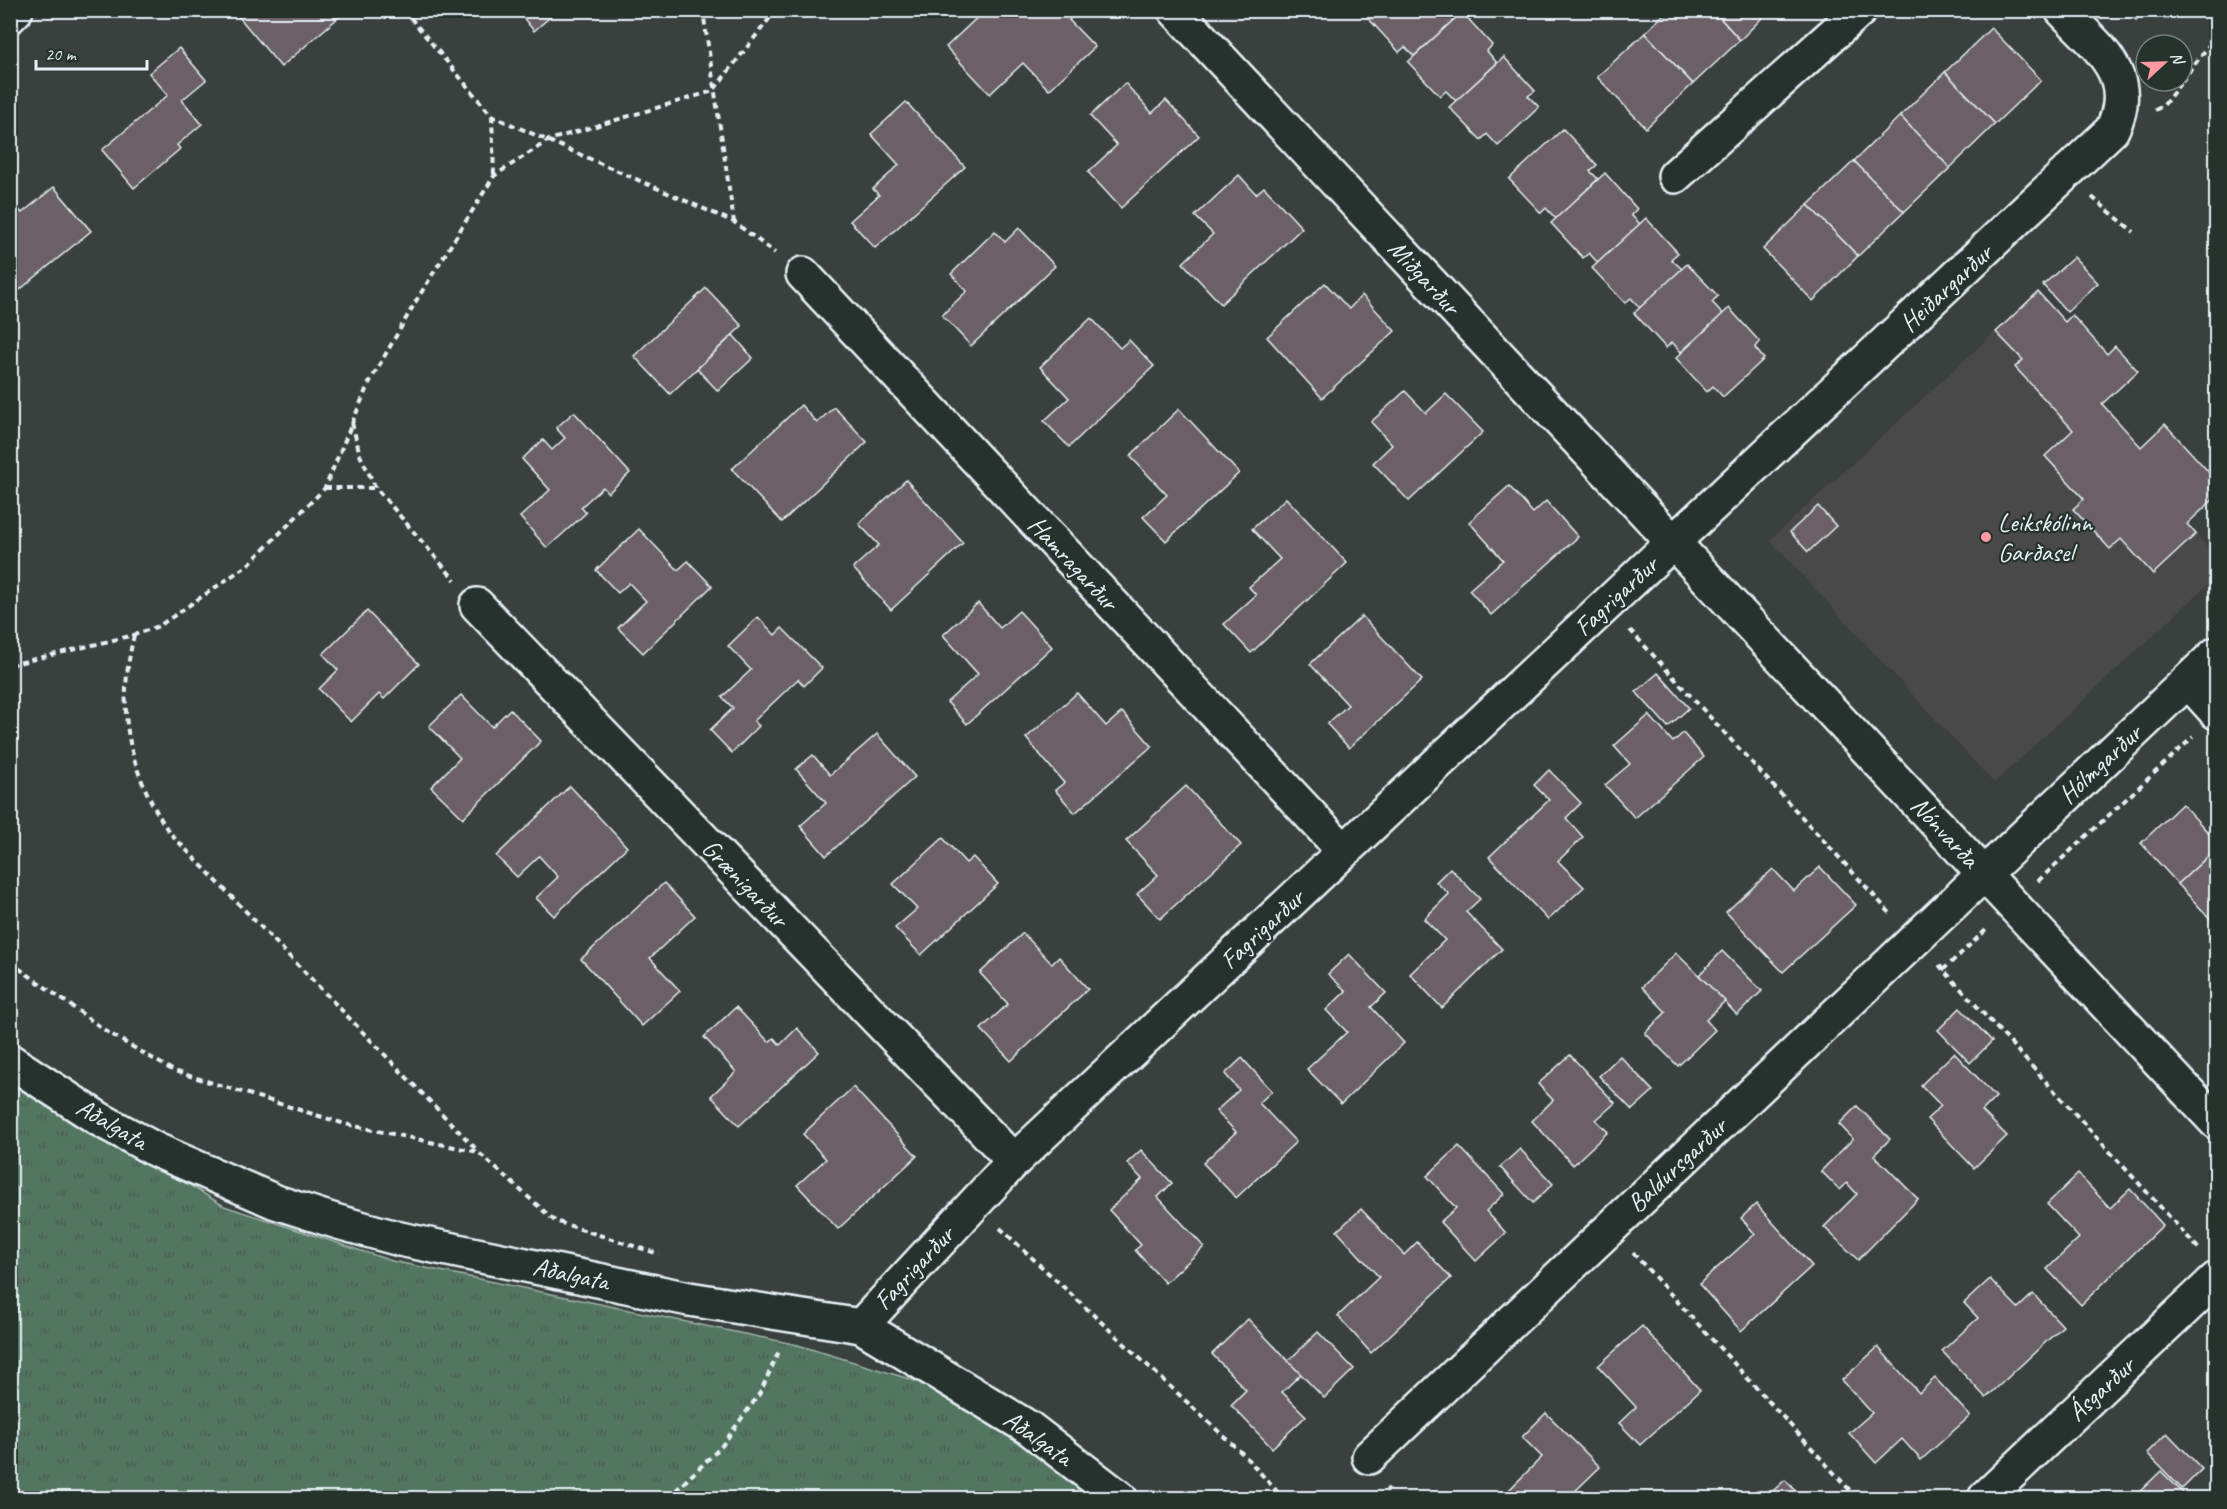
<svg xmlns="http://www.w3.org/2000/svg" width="2227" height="1509" font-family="Caveat,sans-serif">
  <defs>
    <pattern id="grass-tufts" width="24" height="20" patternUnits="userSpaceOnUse" patternTransform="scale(1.5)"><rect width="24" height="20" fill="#537660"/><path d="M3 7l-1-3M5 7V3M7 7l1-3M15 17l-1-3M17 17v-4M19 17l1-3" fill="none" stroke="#4c5d54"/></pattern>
  </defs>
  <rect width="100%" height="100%" fill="#3a403e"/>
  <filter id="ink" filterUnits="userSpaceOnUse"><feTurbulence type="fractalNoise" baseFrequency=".0167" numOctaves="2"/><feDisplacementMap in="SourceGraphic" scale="12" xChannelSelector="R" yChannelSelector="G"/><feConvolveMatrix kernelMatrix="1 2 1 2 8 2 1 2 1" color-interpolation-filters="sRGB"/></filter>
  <g filter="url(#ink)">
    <polygon fill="#484a4a" points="2038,292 2065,321 2072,315 2107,353 2115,346 2138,371 2102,404 2141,446 2165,424 2216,480 2216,497 2187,524 2216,556 2216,577 1994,783 1770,540"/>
    <polygon fill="url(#grass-tufts)" stroke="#9eb4ac" stroke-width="1.5" points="10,1070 34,1091 224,1206 392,1261 798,1345 929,1385 1065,1466 1098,1498 11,1498"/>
    <g fill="#6a6065" stroke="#e8f1f8" stroke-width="1.5">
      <polygon points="233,10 333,10 339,17 281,67"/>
      <polygon points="517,10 558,10 534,31"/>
      <polygon points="985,10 1072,10 1075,14 1069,20 1095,47 1049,90 1023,63 990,94 946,47"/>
      <polygon points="1374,10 1449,10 1456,18 1414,56 1405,47 1399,52 1367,17"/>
      <polygon points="1668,10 1713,10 1740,40 1693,84 1645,33"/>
      <polygon points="1713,10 1770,10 1740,40"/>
      <polygon points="2127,10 2146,10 2136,20"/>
      <polygon points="1462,12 1492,45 1487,51 1497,63 1456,101 1446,91 1440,96 1408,62"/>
      <polygon points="1991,28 2041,80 1995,124 1945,72"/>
      <polygon points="1645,33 1693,84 1646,128 1597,77"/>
      <polygon points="179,48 206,80 182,100 202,124 177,145 180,149 134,188 102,150 168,95 149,73"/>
      <polygon points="1504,57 1535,91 1528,96 1539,107 1498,146 1487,134 1481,140 1449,107"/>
      <polygon points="1945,72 1995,124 1950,168 1900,116"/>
      <polygon points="1125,83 1152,113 1166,100 1199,136 1121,208 1088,172 1117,145 1090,116"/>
      <polygon points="906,102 965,167 875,248 850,221 879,195 873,189 899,165 871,134"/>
      <polygon points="1900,116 1950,168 1904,212 1854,161"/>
      <polygon points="1563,129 1597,165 1590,171 1598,179 1556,219 1546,208 1541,213 1509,179"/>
      <polygon points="1854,161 1904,212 1858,256 1808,205"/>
      <polygon points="1605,173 1637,209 1631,215 1640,224 1598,263 1589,253 1583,258 1551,223"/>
      <polygon points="1239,175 1256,194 1264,187 1302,228 1221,304 1183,263 1213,234 1195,216"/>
      <polygon points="54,187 91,231 10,298 10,200 22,213"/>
      <polygon points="1808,205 1858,256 1813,301 1763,249"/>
      <polygon points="1646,218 1678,253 1671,259 1682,269 1640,308 1631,298 1625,303 1592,268"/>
      <polygon points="1019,228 1055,266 971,346 942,315 967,291 951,274 995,231 1005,242"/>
      <polygon points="2074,257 2098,283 2067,312 2043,285"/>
      <polygon points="1687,264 1718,296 1712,302 1723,314 1681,352 1672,342 1666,348 1634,313"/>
      <polygon points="1325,283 1349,309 1362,295 1395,331 1322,398 1267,337"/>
      <polygon points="706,288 742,326 670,394 634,356"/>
      <polygon points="2038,292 2065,322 2072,315 2107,354 2115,346 2138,371 2102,404 2141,447 2165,424 2216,480 2216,497 2187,524 2196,534 2153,574 2121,539 2110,549 2073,509 2084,499 2045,456 2073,430 2015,367 2023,360 1996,332"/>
      <polygon points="1729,308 1760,342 1755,348 1764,359 1723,397 1713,386 1707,392 1676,358"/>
      <polygon points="1091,318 1120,348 1129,340 1154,366 1069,447 1044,421 1069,398 1040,367"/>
      <polygon points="733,335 753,358 718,391 697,369"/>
      <polygon points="1405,391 1426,413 1446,394 1483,432 1409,501 1373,463 1392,445 1371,422"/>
      <polygon points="801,405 817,423 834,407 867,442 782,522 732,469"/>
      <polygon points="1179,409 1239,473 1166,541 1143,517 1167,495 1130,456"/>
      <polygon points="574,412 630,473 608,493 603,487 581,507 586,513 547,548 520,517 550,490 522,459 543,440 552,450 565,438 556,428"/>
      <polygon points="906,480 963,543 891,610 853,568 879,545 859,524"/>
      <polygon points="1509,486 1533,513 1546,501 1578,537 1491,615 1469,590 1503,560 1469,522"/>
      <polygon points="1286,498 1347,563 1251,653 1224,624 1256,595 1249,587 1280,559 1252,529"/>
      <polygon points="1818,506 1836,526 1808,552 1790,532"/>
      <polygon points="639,529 678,570 688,561 712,586 643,653 618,628 646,601 629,583 618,593 596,570"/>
      <polygon points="978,603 1000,628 1019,611 1052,647 967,724 947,702 978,674 943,635"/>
      <polygon points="367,611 419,664 384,699 379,694 351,722 319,689 338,670 323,654"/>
      <polygon points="1362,616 1422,680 1349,748 1327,724 1348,705 1310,664"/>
      <polygon points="758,617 775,635 782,628 822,668 804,686 798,679 754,721 759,726 732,753 710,730 733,708 722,697 751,670 728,646"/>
      <polygon points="1658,673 1689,708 1668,727 1636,692"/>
      <polygon points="1077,693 1106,726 1122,712 1152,746 1075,813 1055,790 1064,783 1026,738"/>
      <polygon points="461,695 492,727 510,709 541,741 463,818 431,787 460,758 429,726"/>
      <polygon points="1649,715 1673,742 1683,733 1704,757 1635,818 1605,785 1630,764 1614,746"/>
      <polygon points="877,734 915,777 826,856 800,826 826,803 796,769 813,755 830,775"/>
      <polygon points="1549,770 1581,803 1566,818 1583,837 1558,861 1584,887 1548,920 1489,857 1549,800 1534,785"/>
      <polygon points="570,786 627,847 554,916 536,898 558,877 539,856 517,877 496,856"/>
      <polygon points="1186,786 1241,845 1160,919 1137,894 1158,875 1126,841"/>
      <polygon points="2182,804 2216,841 2216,849 2178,884 2141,843"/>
      <polygon points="943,838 966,863 973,857 998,884 921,955 895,928 917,909 893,884"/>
      <polygon points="2216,849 2216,925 2178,884"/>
      <polygon points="1820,867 1856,905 1783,972 1726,912 1773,869 1794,891"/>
      <polygon points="1450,868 1480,899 1466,912 1502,949 1442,1008 1410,974 1445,940 1424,919 1449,894 1436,882"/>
      <polygon points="664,883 695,916 650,958 680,991 642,1026 581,959"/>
      <polygon points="1023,933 1052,964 1059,957 1088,989 1011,1061 981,1029 1008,1004 980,973"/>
      <polygon points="1722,951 1762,991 1737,1015 1699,975"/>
      <polygon points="1676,953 1725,1001 1706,1020 1715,1030 1678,1066 1645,1033 1666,1012 1642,987"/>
      <polygon points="1349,954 1386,993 1371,1007 1404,1043 1341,1104 1307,1069 1347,1032 1326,1010 1346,991 1328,974"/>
      <polygon points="736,1007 769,1042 774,1038 780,1045 797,1028 819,1052 739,1126 711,1096 736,1072 704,1037"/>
      <polygon points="1960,1008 1992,1041 1970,1063 1938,1030"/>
      <polygon points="1954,1053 1996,1097 1982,1111 2007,1136 1974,1168 1927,1119 1941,1106 1921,1085"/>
      <polygon points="1570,1055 1615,1103 1596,1120 1608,1132 1573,1165 1532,1121 1553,1100 1538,1084"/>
      <polygon points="1620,1056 1653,1091 1632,1110 1599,1076"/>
      <polygon points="1242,1058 1272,1091 1259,1103 1296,1142 1236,1198 1203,1163 1236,1132 1216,1111 1239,1090 1225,1074"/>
      <polygon points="853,1087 917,1156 838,1229 797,1185 826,1159 803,1134"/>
      <polygon points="1857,1106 1890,1139 1874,1155 1918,1199 1858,1260 1824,1227 1857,1194 1847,1183 1840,1190 1821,1171 1853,1139 1839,1124"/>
      <polygon points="1459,1146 1504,1194 1486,1211 1506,1233 1476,1261 1440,1222 1456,1208 1427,1176"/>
      <polygon points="1520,1149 1553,1184 1533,1203 1500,1167"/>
      <polygon points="1141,1150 1172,1183 1158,1197 1204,1247 1165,1283 1135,1250 1141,1245 1109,1210 1142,1179 1127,1163"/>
      <polygon points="2078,1174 2110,1208 2130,1189 2163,1225 2081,1305 2047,1269 2079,1238 2047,1204"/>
      <polygon points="1756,1204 1812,1266 1741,1331 1699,1284 1755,1234 1741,1218"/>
      <polygon points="1361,1209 1404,1255 1417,1242 1451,1278 1371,1353 1338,1316 1379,1277 1337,1231"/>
      <polygon points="1990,1279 2018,1308 2033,1294 2063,1326 1986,1398 1942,1351 1978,1318 1964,1303"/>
      <polygon points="1248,1319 1301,1374 1282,1392 1306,1416 1272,1448 1231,1405 1246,1390 1212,1354"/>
      <polygon points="1642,1326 1700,1390 1640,1445 1619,1423 1636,1407 1598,1366"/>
      <polygon points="1318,1332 1354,1369 1324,1398 1288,1361"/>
      <polygon points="1878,1347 1919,1393 1935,1378 1970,1416 1921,1460 1902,1439 1876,1463 1849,1433 1872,1413 1842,1380"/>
      <polygon points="1546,1413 1600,1467 1568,1498 1516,1498 1508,1491 1542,1457 1522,1437"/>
      <polygon points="2167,1433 2202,1469 2182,1489 2147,1453"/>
      <polygon points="2161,1471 2188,1498 2133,1498"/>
      <polygon points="1785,1480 1803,1498 1765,1498"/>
    </g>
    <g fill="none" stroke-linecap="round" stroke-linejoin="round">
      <g stroke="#e8f1f8" stroke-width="38">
        <g id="minor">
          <polyline points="1175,10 2216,1122"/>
          <polyline points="10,16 16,10"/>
          <polyline points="1675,176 1860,10"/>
          <polyline points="803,274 1344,851"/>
          <polyline points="477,605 1014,1161"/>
          <polyline points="2188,681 2216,712"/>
          <polyline points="10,1061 99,1119 156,1150 276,1202 338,1222 400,1239 689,1299 861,1326 1029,1428 1120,1498"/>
          <path d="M861 1326 1014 1161 2112 130C2139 75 2097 47 2062 10"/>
          <polyline points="1369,1457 2216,654"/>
          <polyline points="1985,1498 2216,1279"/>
        </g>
      </g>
      <g stroke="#e8f1f8" stroke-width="4" stroke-dasharray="6 4.5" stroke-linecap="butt">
        <polyline points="404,10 492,116 734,222 775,253"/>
        <polyline points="700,10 704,18 734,222"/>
        <polyline points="2182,81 2216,36"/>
        <polyline points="2155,110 2163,106 2182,81"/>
        <polyline points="492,116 494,175"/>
        <polyline points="2092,197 2134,232"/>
        <polyline points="352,423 360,455 376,488 455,580"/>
        <polyline points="325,488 376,488"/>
        <polyline points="1630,630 1891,914"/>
        <path d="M134 635C116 711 127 767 169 832L477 1150"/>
        <polyline points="10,665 134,635 159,626 248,565 325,488 368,385 416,301 494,176 549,140 713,91 776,10"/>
        <polyline points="2038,881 2193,737"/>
        <polyline points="10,962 109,1033 174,1071 345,1124 478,1152 555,1221 659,1254"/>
        <polyline points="1939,965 2199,1249"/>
        <polyline points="1943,970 1987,929"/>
        <polyline points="1000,1228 1245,1456 1283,1498"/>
        <polyline points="1633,1253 1857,1498"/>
        <polyline points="668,1498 721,1447 760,1393 780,1349"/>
        <polyline points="1379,1498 1389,1488"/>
      </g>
      <use href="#minor" stroke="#26332d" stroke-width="33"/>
    </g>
  </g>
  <circle fill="#ff9aa2" stroke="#26332d" stroke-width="2" cx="1986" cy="537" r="6"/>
  <g text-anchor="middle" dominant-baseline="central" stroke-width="4.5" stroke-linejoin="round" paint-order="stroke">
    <g font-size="26" fill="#e8f1f8" stroke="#26332d">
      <text transform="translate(1424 277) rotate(47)">Miðgarður</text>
      <text transform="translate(1946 288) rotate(-43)">Heiðargarður</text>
      <text transform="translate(1073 563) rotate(47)">Hamragarður</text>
      <text transform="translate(1616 596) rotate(-43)">Fagrigarður</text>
      <text transform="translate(2100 764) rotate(-43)">Hólmgarður</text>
      <text transform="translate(1945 832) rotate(47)">Nónvarða</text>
      <text transform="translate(745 883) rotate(46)">Grænigarður</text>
      <text transform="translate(1262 929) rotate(-43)">Fagrigarður</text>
      <text transform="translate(112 1124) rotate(30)">Aðalgata</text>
      <text transform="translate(1677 1165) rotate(-43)">Baldursgarður</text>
      <text transform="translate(914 1268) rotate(-47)">Fagrigarður</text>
      <text transform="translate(571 1274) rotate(12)">Aðalgata</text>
      <text transform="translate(2101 1389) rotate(-43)">Ásgarður</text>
      <text transform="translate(1038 1438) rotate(35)">Aðalgata</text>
    </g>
    <g font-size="26" fill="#e8f1f8" stroke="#26332d" text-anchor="start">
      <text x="1998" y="522">Leikskólinn<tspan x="1998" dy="30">Garðasel</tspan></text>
    </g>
  </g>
  <rect width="2227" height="1509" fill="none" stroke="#26332d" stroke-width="36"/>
  <rect x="18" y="18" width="2191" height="1473" fill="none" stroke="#e8f1f8" stroke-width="2" filter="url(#ink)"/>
  <g transform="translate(2164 63) rotate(68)"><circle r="28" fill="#26332d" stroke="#747f7e" stroke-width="1.5"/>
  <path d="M0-4.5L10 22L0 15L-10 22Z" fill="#ff9aa2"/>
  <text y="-9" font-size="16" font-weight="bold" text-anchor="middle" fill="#e8f1f8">N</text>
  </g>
  <path d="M36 60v9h111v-9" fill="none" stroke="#e8f1f8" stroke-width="3"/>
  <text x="45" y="60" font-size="18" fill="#e8f1f8" stroke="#26332d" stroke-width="4.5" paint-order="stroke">20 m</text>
</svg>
